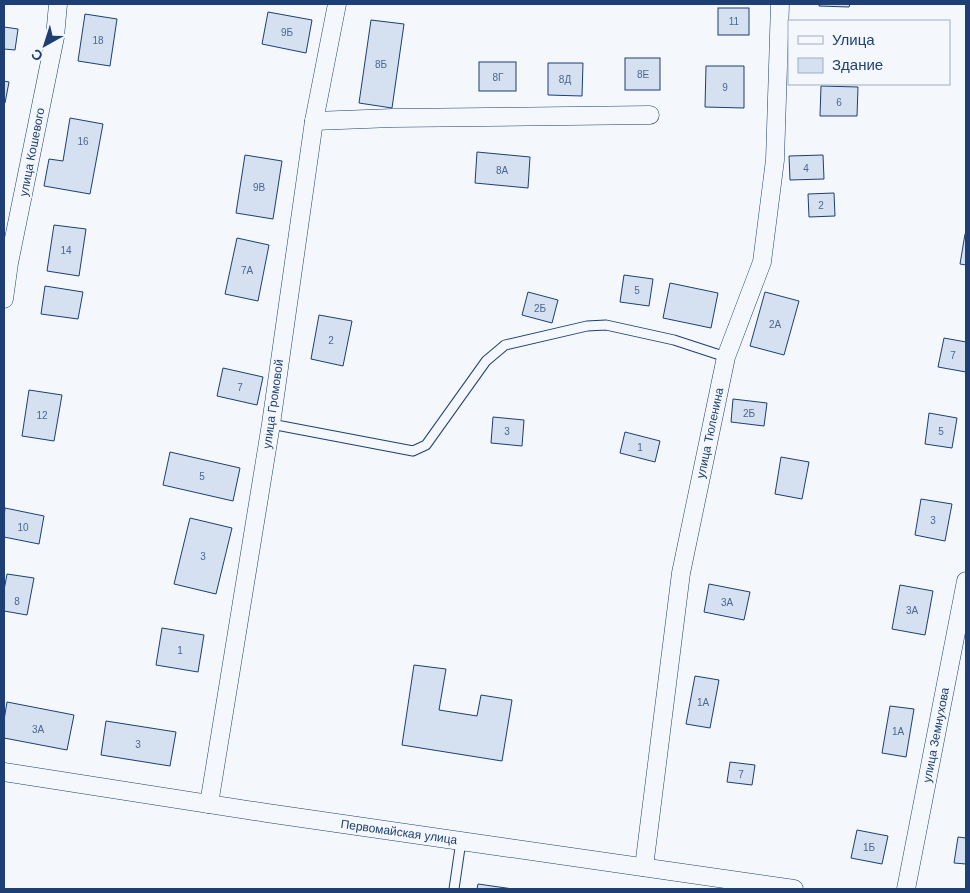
<svg xmlns="http://www.w3.org/2000/svg" width="970" height="893" font-family="Arial,sans-serif">
  <rect width="100%" height="100%" fill="#f4f7fb"/>
  <g fill="#d5e0f0" stroke="#1d3f73">
    <polygon points="819,4 850,4 849,7 819,6"/>
    <rect x="718" y="8" width="31" height="27"/>
    <polygon points="268,12 312,20 306,53 262,44"/>
    <polygon points="85,14 117,19 110,66 78,61"/>
    <polygon points="371,20 404,24 392,108 359,103"/>
    <polygon points="4,27 18,29 15,50 4,49"/>
    <rect x="625" y="58" width="35" height="32"/>
    <rect x="479" y="62" width="37" height="29"/>
    <polygon points="548,63 583,63 582,96 548,95"/>
    <polygon points="706,66 744,66 744,108 705,107"/>
    <polygon points="4,81 9,82 5,103 4,103"/>
    <polygon points="821,86 858,87 857,116 820,116"/>
    <polygon points="70,118 103,124 90,194 44,186 49,159 63,161"/>
    <polygon points="477,152 530,157 528,188 475,183"/>
    <polygon points="245,155 282,161 273,219 236,213"/>
    <polygon points="823,155 824,179 790,180 789,156"/>
    <polygon points="834,193 835,216 809,217 808,194"/>
    <polygon points="54,225 86,229 79,276 47,271"/>
    <polygon points="965,234 966,234 966,265 960,264"/>
    <polygon points="237,238 269,245 258,301 225,294"/>
    <polygon points="624,275 653,279 649,306 620,302"/>
    <polygon points="670,283 718,293 711,328 663,318"/>
    <polygon points="45,286 83,292 78,319 41,314"/>
    <polygon points="528,292 558,300 552,323 522,315"/>
    <polygon points="765,292 799,301 784,355 750,346"/>
    <polygon points="319,315 352,321 343,366 311,359"/>
    <polygon points="944,338 966,342 966,372 938,367"/>
    <polygon points="223,368 263,377 257,405 217,396"/>
    <polygon points="29,390 62,395 54,441 22,436"/>
    <polygon points="733,399 767,403 764,426 731,422"/>
    <polygon points="929,413 957,418 952,448 925,444"/>
    <polygon points="493,417 524,420 522,446 491,443"/>
    <polygon points="625,432 660,441 655,462 620,453"/>
    <polygon points="170,452 240,468 233,501 163,485"/>
    <polygon points="781,457 809,462 802,499 775,494"/>
    <polygon points="921,499 952,504 945,541 915,535"/>
    <polygon points="5,508 44,516 39,544 4,537 4,517"/>
    <polygon points="190,518 232,528 216,594 174,584"/>
    <polygon points="7,574 34,578 27,615 4,611 4,590"/>
    <polygon points="709,584 750,592 744,620 704,612"/>
    <polygon points="900,585 933,591 925,635 892,629"/>
    <polygon points="162,628 204,635 198,672 156,665"/>
    <polygon points="414,665 446,669 439,710 477,716 481,695 512,700 502,761 402,745"/>
    <polygon points="695,676 719,680 710,728 686,724"/>
    <polygon points="7,702 74,715 67,750 4,738 4,720"/>
    <polygon points="890,706 914,709 906,757 882,753"/>
    <polygon points="106,721 176,732 170,766 101,755"/>
    <polygon points="730,762 755,765 752,785 727,782"/>
    <polygon points="857,830 888,836 882,864 851,858"/>
    <polygon points="958,837 966,838 966,864 954,863"/>
    <polygon points="478,884 513,889 477,889"/>
  </g>
  <g fill="none" stroke-linecap="round" stroke-linejoin="round">
    <g stroke="#1d3f73" stroke-width="11">
      <g id="service">
        <polyline points="271,424 413,451 426,445 486,361 505,345 587,326 606,325 674,340 726,357"/>
        <polyline points="454,889 461,841"/>
      </g>
    </g>
    <g stroke="#1d3f73" stroke-width="19">
      <g id="minor">
        <polyline points="314,121 393,118 650,115"/>
        <polyline points="4,299 9,263 55,37 58,4"/>
        <polyline points="4,772 267,813 794,889"/>
        <polyline points="209,804 271,424 314,121 337,4"/>
        <polyline points="644,867 681,573 726,357 762,262 775,160 780,4"/>
        <polyline points="906,889 966,581"/>
      </g>
    </g>
    <use href="#service" stroke="#f4f7fb" stroke-width="9"/>
    <use href="#minor" stroke="#f4f7fb" stroke-width="18"/>
  </g>
  <g text-anchor="middle" dominant-baseline="central" stroke-width="4" stroke-linejoin="round" paint-order="stroke">
    <g font-size="10" fill="#4b6792">
      <text x="734" y="21">11</text>
      <text x="287" y="32">9Б</text>
      <text x="98" y="40">18</text>
      <text x="381" y="64">8Б</text>
      <text x="643" y="74">8Е</text>
      <text x="498" y="77">8Г</text>
      <text x="565" y="79">8Д</text>
      <text x="725" y="87">9</text>
      <text x="839" y="102">6</text>
      <text x="83" y="141">16</text>
      <text x="806" y="168">4</text>
      <text x="502" y="170">8А</text>
      <text x="259" y="187">9В</text>
      <text x="821" y="205">2</text>
      <text x="66" y="250">14</text>
      <text x="247" y="270">7А</text>
      <text x="637" y="290">5</text>
      <text x="540" y="308">2Б</text>
      <text x="775" y="324">2А</text>
      <text x="331" y="340">2</text>
      <text x="953" y="355">7</text>
      <text x="240" y="387">7</text>
      <text x="749" y="413">2Б</text>
      <text x="42" y="415">12</text>
      <text x="507" y="431">3</text>
      <text x="941" y="431">5</text>
      <text x="640" y="447">1</text>
      <text x="202" y="476">5</text>
      <text x="933" y="520">3</text>
      <text x="23" y="527">10</text>
      <text x="203" y="556">3</text>
      <text x="17" y="601">8</text>
      <text x="727" y="602">3А</text>
      <text x="912" y="610">3А</text>
      <text x="180" y="650">1</text>
      <text x="703" y="702">1А</text>
      <text x="38" y="729">3А</text>
      <text x="898" y="731">1А</text>
      <text x="138" y="744">3</text>
      <text x="741" y="774">7</text>
      <text x="869" y="847">1Б</text>
    </g>
    <g font-size="12" fill="#1d3f73" stroke="#f4f7fb">
      <text transform="translate(32 152) rotate(-79)">улица Кошевого</text>
      <text transform="translate(273 404) rotate(-82)">улица Громовой</text>
      <text transform="translate(710 433) rotate(-78)">улица Тюленина</text>
      <text transform="translate(936 735) rotate(-79)">улица Земнухова</text>
      <text transform="translate(399 832) rotate(8)">Первомайская улица</text>
    </g>
  </g>
  <rect width="970" height="893" fill="none" stroke="#1d3f73" stroke-width="10"/>
  <rect x="788" y="20" width="162" height="65" fill="#f4f7fb" stroke="#9eadc5"/>
  <rect x="798" y="36" width="25" height="8" fill="#f4f7fb" stroke="#9eadc5"/>
  <text x="832" y="45" font-size="15" fill="#1d3f73">Улица</text>
  <rect x="798" y="58" width="25" height="15" fill="#d5e0f0" stroke="#9eadc5"/>
  <text x="832" y="70" font-size="15" fill="#1d3f73">Здание</text>
  <g transform="translate(45 45) rotate(219)" stroke="#f4f7fb" stroke-width="4" paint-order="stroke">
  <path d="M0-4L9 19L0 12L-9 19Z" fill="#1d3f73"/>
  <text y="-8" font-size="14" font-weight="bold" text-anchor="middle" fill="#1d3f73">С</text>
  </g>
</svg>
